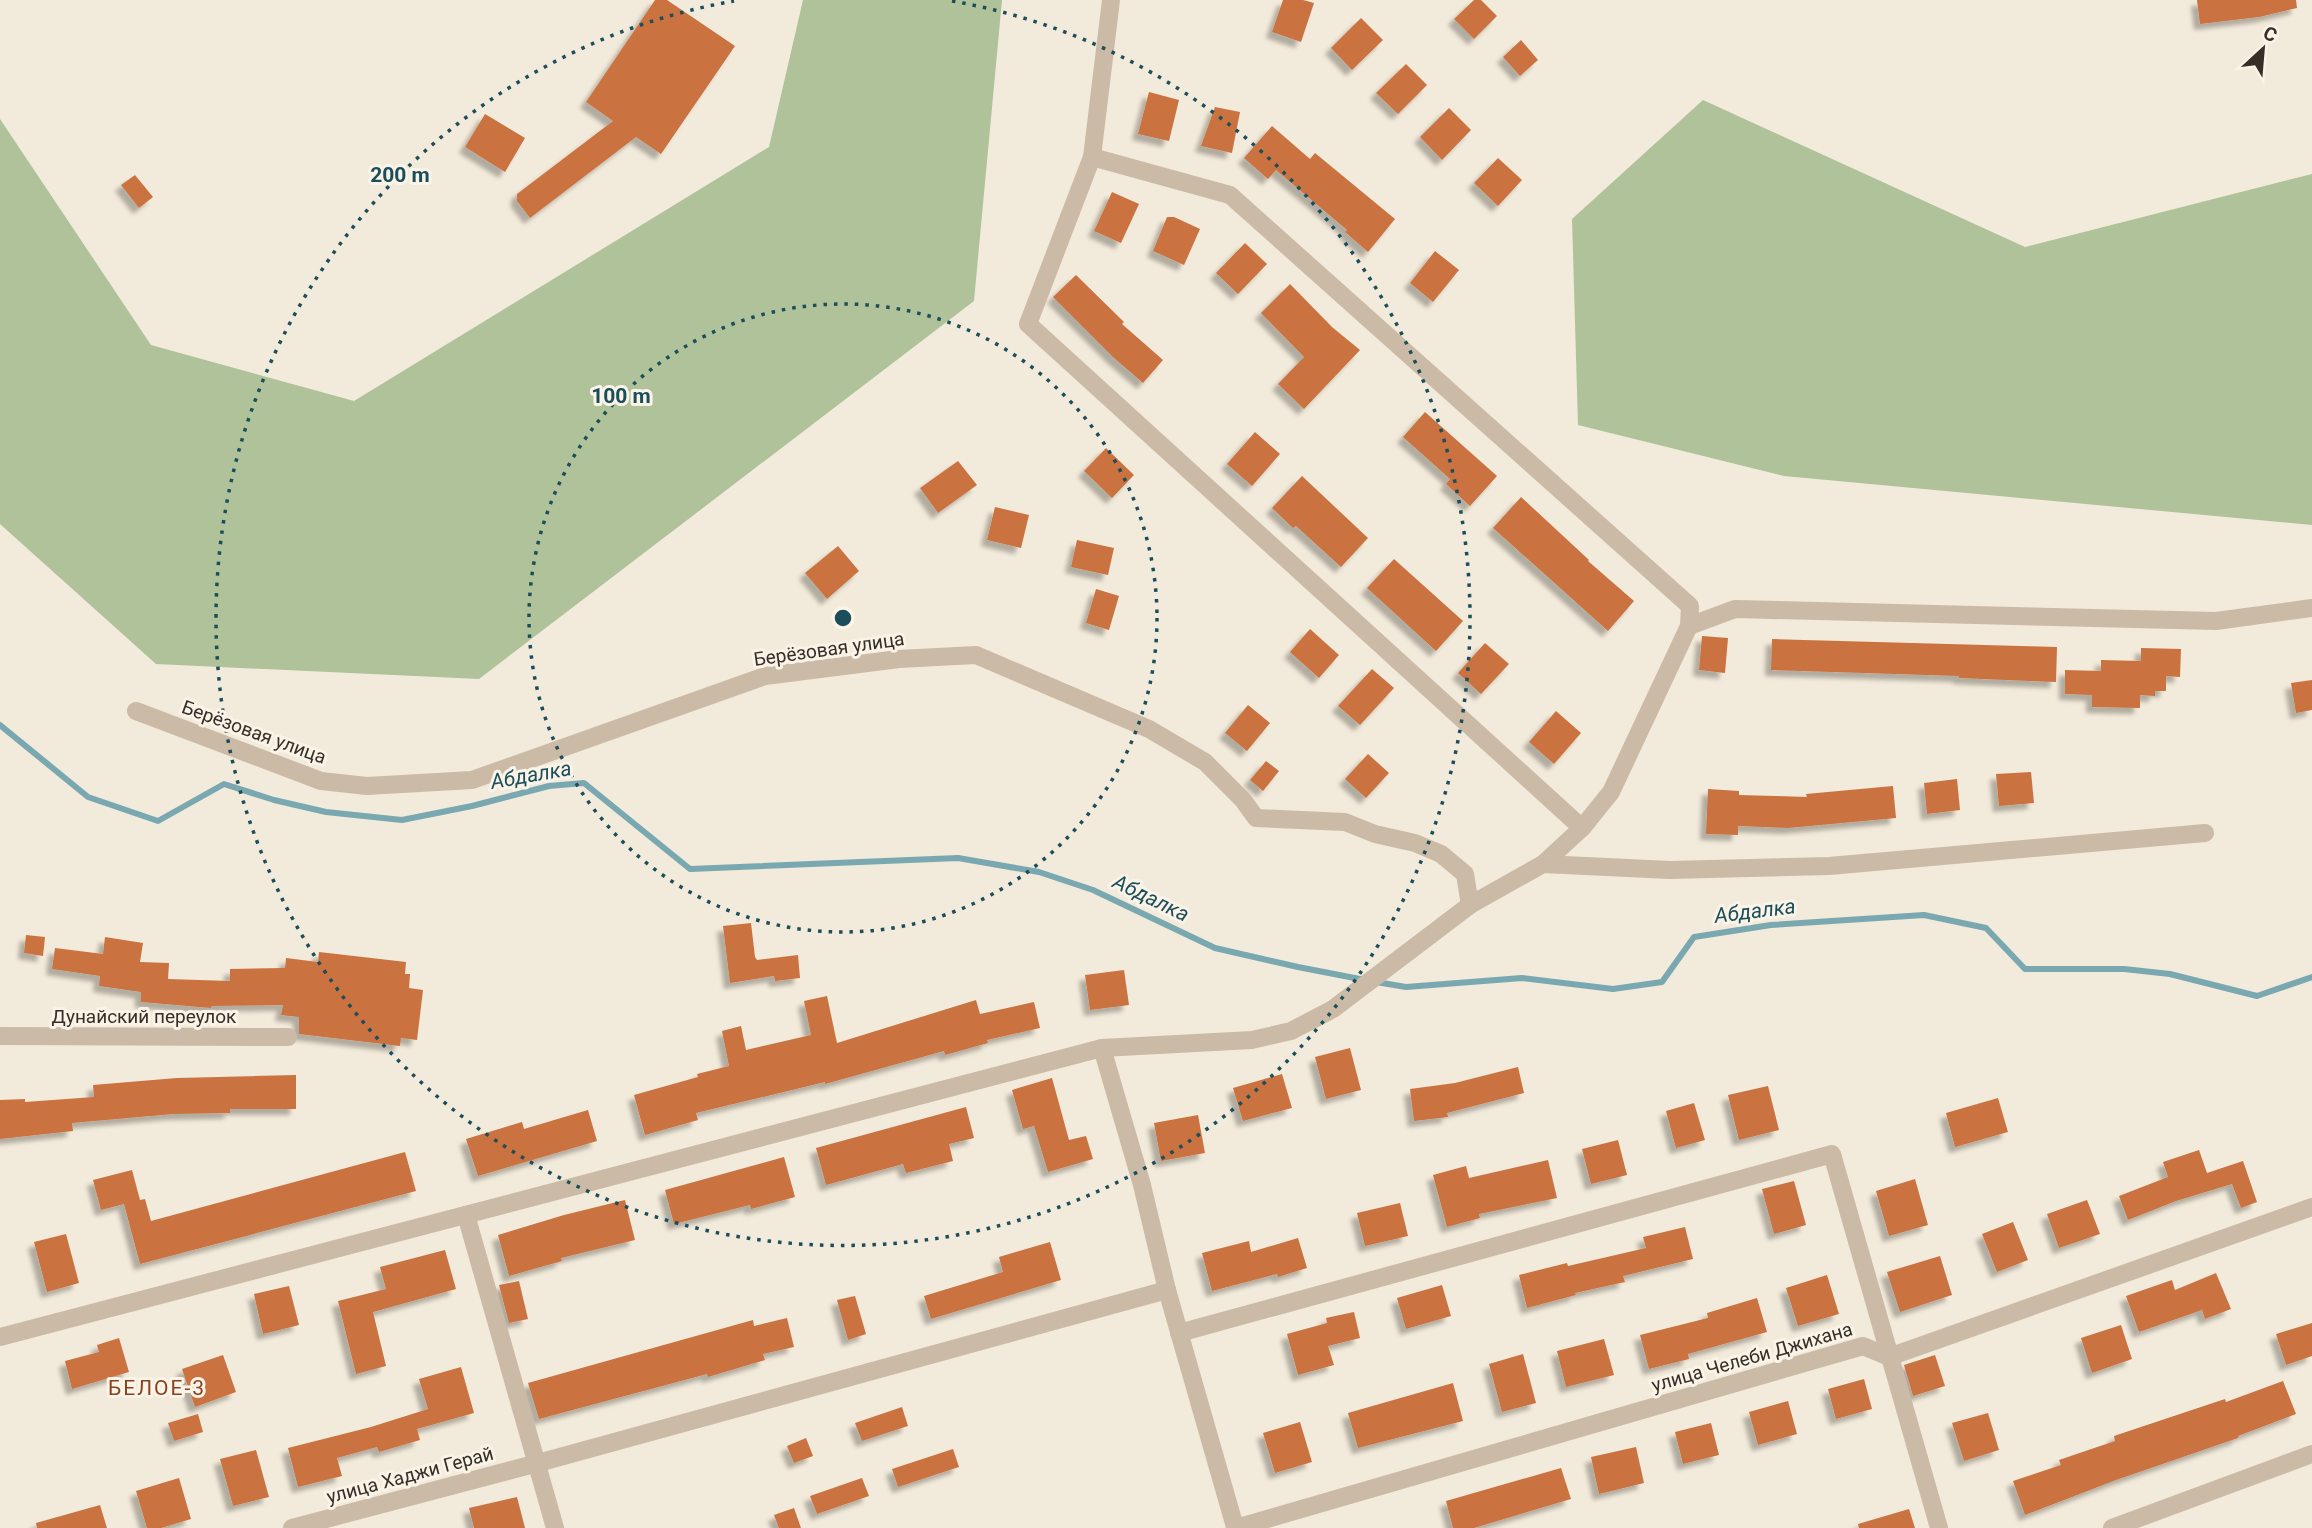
<svg xmlns="http://www.w3.org/2000/svg" width="2312" height="1528" font-family="Roboto,sans-serif">
  <defs>
    <filter id="shadow"><feDropShadow dx="-6" dy="6" stdDeviation="2" flood-color="#0004"/></filter>
  </defs>
  <rect width="100%" height="100%" fill="#f2eada"/>
  <g fill="#b0c29a">
    <polygon points="803,0 1002,0 974,301 479,679 156,664 0,524 0,119 151,345 354,401 769,147"/>
    <polygon points="1703,100 2025,247 2312,174 2312,525 1784,476 1578,425 1572,219"/>
  </g>
  <g fill="none" stroke-linecap="round" stroke-linejoin="round">
    <g stroke="#79a8b0" stroke-width="6">
      <polyline points="0,725 88,797 158,821 224,784 274,800 326,812 402,820 472,806 549,786 584,783 690,869 958,858 1039,872 1093,890 1215,948 1298,967 1365,980"/>
      <polyline points="1376,982 1406,987 1522,978 1613,989 1662,982 1694,937 1771,925 1924,915 1986,928 2025,969 2124,969 2170,974 2257,996 2312,977"/>
    </g>
  </g>
  <g fill="#ca7241" filter="url(#shadow)">
    <polygon points="655,0 667,0 735,46 661,154 636,137 530,218 517,201 517,194 613,121 586,102"/>
    <polygon points="1283,0 1303,0 1314,3 1301,42 1272,32"/>
    <polygon points="1474,0 1481,0 1497,16 1474,39 1454,19"/>
    <polygon points="2197,0 2296,0 2297,8 2259,17 2200,24"/>
    <polygon points="1361,18 1383,40 1352,70 1331,48"/>
    <polygon points="1521,40 1538,60 1520,76 1503,57"/>
    <polygon points="1406,64 1427,85 1398,114 1376,93"/>
    <polygon points="1149,92 1179,100 1169,141 1138,134"/>
    <polygon points="1215,107 1240,112 1232,153 1201,146"/>
    <polygon points="1449,108 1471,130 1442,160 1420,137"/>
    <polygon points="485,114 525,138 505,172 465,147"/>
    <polygon points="1272,126 1310,159 1315,153 1395,219 1368,252 1345,232 1347,230 1276,170 1268,179 1244,158"/>
    <polygon points="1498,158 1522,180 1498,206 1474,183"/>
    <polygon points="135,175 153,197 139,208 121,185"/>
    <polygon points="1112,192 1139,204 1121,243 1094,231"/>
    <polygon points="1167,217 1174,217 1200,229 1184,265 1153,251"/>
    <polygon points="1245,243 1267,264 1238,294 1216,273"/>
    <polygon points="1435,251 1459,270 1433,302 1410,283"/>
    <polygon points="1076,275 1124,322 1122,324 1163,360 1143,383 1114,358 1053,297"/>
    <polygon points="1290,284 1332,327 1360,350 1304,409 1278,384 1304,357 1261,313"/>
    <polygon points="1425,412 1497,476 1470,506 1446,484 1450,479 1403,437"/>
    <polygon points="1255,432 1280,454 1252,486 1227,464"/>
    <polygon points="1106,448 1134,475 1112,498 1084,471"/>
    <polygon points="958,461 977,485 938,513 920,488"/>
    <polygon points="1302,476 1368,538 1341,567 1296,526 1293,528 1272,508"/>
    <polygon points="1521,497 1589,560 1588,561 1634,601 1608,631 1493,528"/>
    <polygon points="995,507 1029,515 1021,548 987,540"/>
    <polygon points="1077,540 1114,548 1108,575 1071,567"/>
    <polygon points="838,546 859,571 827,599 805,573"/>
    <polygon points="1394,559 1463,621 1436,651 1367,588"/>
    <polygon points="1096,589 1119,596 1109,630 1086,623"/>
    <polygon points="1310,629 1339,655 1319,678 1290,652"/>
    <polygon points="1702,636 1728,638 1725,673 1699,670"/>
    <polygon points="1772,639 2057,647 2056,682 1959,678 1959,676 1771,670"/>
    <polygon points="1485,643 1509,664 1481,694 1458,673"/>
    <polygon points="2141,648 2181,649 2180,677 2166,676 2166,691 2155,691 2155,696 2140,695 2140,708 2092,707 2092,695 2065,694 2065,670 2101,671 2101,660 2141,661"/>
    <polygon points="1372,669 1394,688 1360,725 1338,706"/>
    <polygon points="2312,680 2312,710 2296,713 2291,683"/>
    <polygon points="1248,705 1270,723 1247,751 1225,733"/>
    <polygon points="1556,711 1581,733 1554,764 1529,742"/>
    <polygon points="1368,754 1389,773 1366,798 1345,779"/>
    <polygon points="1266,761 1279,771 1263,791 1250,780"/>
    <polygon points="2031,772 2034,803 1999,806 1996,774"/>
    <polygon points="1957,779 1960,810 1927,814 1924,783"/>
    <polygon points="1893,786 1896,818 1788,828 1738,826 1738,835 1706,834 1708,789 1739,791 1739,795 1807,797 1806,794"/>
    <polygon points="751,923 755,957 757,960 798,955 800,978 775,981 774,976 730,983 723,926"/>
    <polygon points="26,935 45,937 43,956 24,953"/>
    <polygon points="105,937 143,943 140,962 169,963 168,979 230,981 230,969 285,968 286,958 318,962 319,952 406,962 405,974 410,974 409,988 423,990 417,1040 401,1038 400,1046 299,1034 299,1017 281,1015 283,1005 211,1006 211,1008 141,1002 141,992 99,986 100,976 52,969 55,948 103,954"/>
    <polygon points="1124,970 1129,1005 1090,1010 1085,975"/>
    <polygon points="827,996 837,1043 976,1000 980,1014 1034,1002 1040,1028 987,1040 988,1043 945,1055 944,1051 825,1084 825,1082 696,1113 698,1120 645,1135 634,1095 698,1077 697,1074 729,1066 722,1031 741,1026 746,1050 811,1035 804,1001"/>
    <polygon points="1350,1048 1361,1090 1326,1099 1315,1057"/>
    <polygon points="1518,1067 1524,1093 1447,1113 1448,1117 1414,1121 1410,1089 1455,1083"/>
    <polygon points="1282,1074 1292,1108 1243,1121 1233,1088"/>
    <polygon points="296,1075 296,1109 230,1109 230,1113 173,1114 72,1123 73,1131 0,1139 0,1100 25,1099 25,1102 94,1097 93,1085 177,1078"/>
    <polygon points="1052,1078 1069,1140 1086,1136 1093,1159 1048,1172 1034,1126 1023,1129 1012,1090"/>
    <polygon points="1768,1086 1779,1130 1739,1140 1728,1095"/>
    <polygon points="1998,1098 2008,1132 1955,1147 1946,1113"/>
    <polygon points="1694,1103 1705,1140 1676,1148 1666,1111"/>
    <polygon points="966,1107 974,1138 949,1144 953,1161 906,1173 903,1164 826,1185 816,1148"/>
    <polygon points="588,1110 597,1141 478,1176 466,1139 522,1122 524,1129"/>
    <polygon points="1198,1115 1205,1153 1161,1161 1154,1123"/>
    <polygon points="1618,1140 1627,1175 1591,1184 1582,1149"/>
    <polygon points="2199,1150 2207,1173 2243,1161 2257,1202 2241,1208 2232,1184 2176,1201 2128,1220 2119,1196 2168,1177 2163,1162"/>
    <polygon points="405,1152 416,1191 140,1264 124,1204 101,1210 93,1180 132,1170 140,1200 145,1199 151,1221"/>
    <polygon points="784,1157 795,1197 751,1209 750,1205 674,1224 665,1190"/>
    <polygon points="1548,1160 1557,1198 1479,1214 1480,1218 1447,1227 1433,1175 1466,1166 1469,1178"/>
    <polygon points="1915,1179 1928,1225 1889,1236 1876,1191"/>
    <polygon points="1794,1181 1806,1225 1774,1234 1762,1189"/>
    <polygon points="625,1200 635,1240 561,1258 562,1261 509,1276 498,1235 564,1215"/>
    <polygon points="2087,1200 2100,1234 2059,1248 2047,1214"/>
    <polygon points="1400,1203 1408,1236 1365,1246 1357,1213"/>
    <polygon points="2013,1222 2028,1260 1997,1272 1982,1234"/>
    <polygon points="1685,1227 1693,1259 1623,1276 1625,1282 1575,1293 1576,1295 1527,1308 1519,1275 1567,1263 1568,1266 1646,1248 1643,1237"/>
    <polygon points="66,1234 79,1283 47,1292 34,1242"/>
    <polygon points="1298,1238 1307,1268 1278,1277 1277,1274 1212,1291 1202,1253 1249,1241 1251,1252"/>
    <polygon points="1050,1242 1061,1280 931,1319 924,1296 1003,1272 999,1257"/>
    <polygon points="445,1250 456,1289 373,1312 386,1366 356,1374 338,1301 386,1289 380,1267"/>
    <polygon points="1940,1256 1952,1295 1900,1312 1887,1272"/>
    <polygon points="2216,1273 2231,1309 2205,1319 2202,1310 2139,1332 2126,1296 2172,1280 2175,1290"/>
    <polygon points="1827,1275 1839,1314 1798,1326 1786,1288"/>
    <polygon points="519,1281 528,1319 509,1323 499,1285"/>
    <polygon points="1442,1285 1451,1316 1406,1329 1397,1298"/>
    <polygon points="289,1286 299,1325 263,1334 254,1294"/>
    <polygon points="855,1296 866,1334 848,1340 837,1300"/>
    <polygon points="1757,1298 1767,1332 1688,1354 1689,1359 1649,1369 1640,1335 1708,1318 1707,1313"/>
    <polygon points="1354,1312 1360,1338 1328,1346 1334,1365 1298,1375 1287,1334 1327,1323 1326,1318"/>
    <polygon points="787,1318 794,1347 763,1354 765,1360 708,1377 707,1374 539,1419 528,1383 753,1320 754,1326"/>
    <polygon points="2312,1323 2312,1356 2286,1365 2276,1334"/>
    <polygon points="2121,1325 2132,1359 2092,1373 2081,1338"/>
    <polygon points="119,1338 129,1372 72,1389 65,1361 99,1352 97,1345"/>
    <polygon points="1604,1339 1614,1375 1566,1387 1557,1351"/>
    <polygon points="1523,1354 1536,1403 1502,1412 1489,1364"/>
    <polygon points="223,1355 236,1392 195,1407 182,1369"/>
    <polygon points="1935,1355 1945,1386 1913,1396 1904,1365"/>
    <polygon points="461,1367 474,1413 417,1429 420,1440 379,1452 377,1447 337,1458 342,1476 298,1487 288,1448 371,1427 428,1409 419,1379"/>
    <polygon points="1864,1379 1872,1409 1836,1419 1828,1389"/>
    <polygon points="2283,1381 2296,1414 2238,1436 2238,1438 2116,1480 2025,1515 2013,1481 2061,1465 2059,1460 2115,1441 2114,1436 2225,1399 2226,1402"/>
    <polygon points="1453,1383 1463,1421 1358,1448 1348,1413"/>
    <polygon points="1788,1401 1797,1434 1758,1445 1749,1412"/>
    <polygon points="902,1407 908,1426 862,1441 855,1423"/>
    <polygon points="1988,1413 1999,1450 1964,1461 1952,1423"/>
    <polygon points="198,1414 203,1432 174,1441 168,1423"/>
    <polygon points="1300,1422 1312,1462 1275,1473 1263,1433"/>
    <polygon points="1711,1423 1719,1455 1683,1464 1675,1432"/>
    <polygon points="806,1438 813,1456 794,1463 787,1446"/>
    <polygon points="1636,1447 1644,1483 1599,1494 1591,1457"/>
    <polygon points="953,1449 959,1467 898,1487 892,1469"/>
    <polygon points="256,1450 269,1497 233,1506 220,1459"/>
    <polygon points="1561,1468 1571,1499 1474,1528 1453,1528 1446,1501"/>
    <polygon points="179,1478 191,1519 161,1528 147,1528 136,1491"/>
    <polygon points="862,1478 869,1496 817,1514 810,1496"/>
    <polygon points="517,1497 525,1528 474,1528 469,1508"/>
    <polygon points="100,1505 107,1528 37,1528 36,1523"/>
    <polygon points="794,1508 801,1528 779,1528 774,1515"/>
    <polygon points="1909,1509 1915,1528 1859,1528 1858,1524"/>
  </g>
  <g fill="none" stroke-linecap="round" stroke-linejoin="round">
    <g stroke="#cbbba6" stroke-width="18">
      <polyline points="1111,0 1092,157 1028,324 1582,828"/>
      <polyline points="1092,157 1230,195 1690,606 1689,626 1735,609 2216,621 2312,608"/>
      <polyline points="136,711 321,781 367,786 472,780 765,676 899,659 976,655 1149,729 1205,762 1243,800 1256,818 1345,822 1375,834 1415,843 1441,854 1465,874 1470,905"/>
      <polyline points="1543,864 1670,870 1829,866 2205,833"/>
      <polyline points="0,1036 288,1037"/>
      <polyline points="1102,1048 1142,1185 1167,1290 1235,1527"/>
      <polyline points="466,1215 555,1528"/>
      <polyline points="1179,1333 1832,1154 1939,1528"/>
      <polyline points="0,1337 1102,1048 1252,1040 1291,1031 1333,1009 1470,905 1543,864 1582,828 1611,792 1689,626"/>
      <polyline points="292,1528 538,1463 1167,1290"/>
      <polyline points="1236,1528 1863,1346 1889,1357 2312,1207"/>
      <polyline points="2112,1528 2312,1454"/>
    </g>
  </g>
  <g fill="none" stroke="#1b4e5a" stroke-width="3.5" stroke-dasharray="3.5 7">
    <circle cx="843" cy="618" r="314"/>
    <path d="M952 1A627 627 0 1 1 734 1"/>
  </g>
  <g text-anchor="middle" dominant-baseline="central" stroke-width="6" stroke-linejoin="round" paint-order="stroke">
    <g font-size="19" fill="#372e27" stroke="#faf3e7">
      <text transform="translate(829 649) rotate(-8)">Берёзовая улица</text>
      <text transform="translate(254 732) rotate(20)">Берёзовая улица</text>
      <text x="144" y="1016">Дунайский переулок</text>
      <text transform="translate(1752 1357) rotate(-16)">улица Челеби Джихана</text>
      <text transform="translate(410 1475) rotate(-15)">улица Хаджи Герай</text>
    </g>
    <g font-size="21" font-style="italic" fill="#1b4e5a" stroke="#faf3e7">
      <text transform="translate(531 775) rotate(-10)">Абдалка</text>
      <text transform="translate(1151 898) rotate(26)">Абдалка</text>
      <text transform="translate(1755 911) rotate(-7)">Абдалка</text>
    </g>
    <g font-size="21" letter-spacing="2" fill="#88431e" stroke="#faf3e7">
      <text x="157" y="1388">БЕЛОЕ-3</text>
    </g>
  </g>
  <circle cx="843" cy="618" r="10" fill="#1b4e5a" stroke="#faf3e7" stroke-width="3.5"/>
  <g font-size="21" text-anchor="middle" font-weight="bold" fill="#1b4e5a" stroke="#faf3e7" stroke-width="6" stroke-linejoin="round" paint-order="stroke">
    <text x="400" y="182">200 m</text>
    <text x="621" y="403">100 m</text>
  </g>
  <g transform="translate(2263 49) rotate(26)" stroke="#faf3e7" stroke-width="5" paint-order="stroke">
  <path d="M0-5L12 26L0 18L-12 26Z" fill="#372e27"/>
  <text y="-10" font-size="19" font-weight="bold" text-anchor="middle" fill="#372e27">С</text>
  </g>
</svg>
